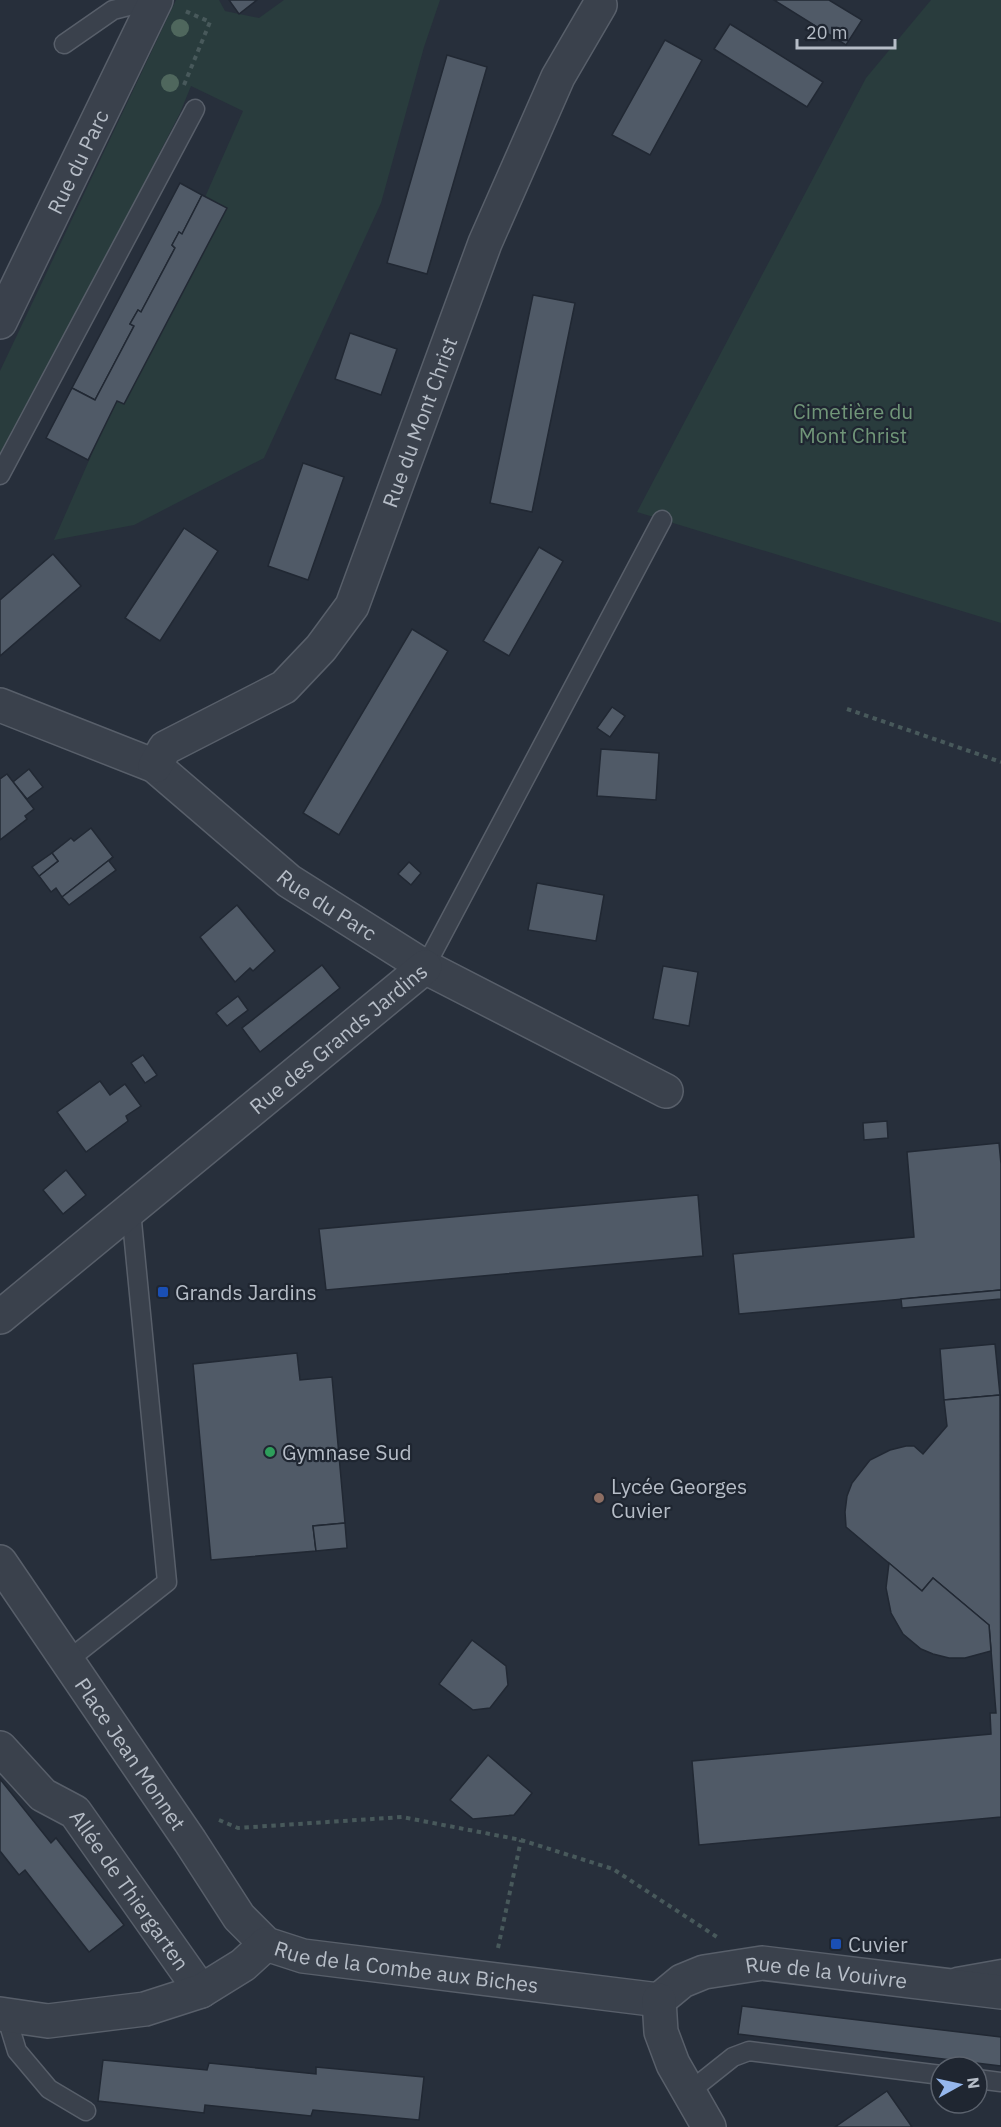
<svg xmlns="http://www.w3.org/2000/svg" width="1001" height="2127" font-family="'IBM Plex Sans',sans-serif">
  <rect width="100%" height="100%" fill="#272f3b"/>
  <g fill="#293c3d">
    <polygon points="176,0 219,0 225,11 259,18 284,0 440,0 424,47 381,203 264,458 134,525 54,540 243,111 191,86 180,113 29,407 0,457 0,371"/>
    <polygon points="931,0 1001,0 1001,623 637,512 866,78"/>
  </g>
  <g fill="#505a67" stroke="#212833" stroke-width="1.5">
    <polygon points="229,0 257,0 239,14"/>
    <polygon points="774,0 829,0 862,20 846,45"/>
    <polygon points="730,24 823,82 807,107 714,49"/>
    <polygon points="665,40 702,60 650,155 612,135"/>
    <polygon points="447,55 487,67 427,274 387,263"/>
    <polygon points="180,183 202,195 182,234 179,232 172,245 175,248 141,312 138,310 130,324 134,326 95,400 72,388"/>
    <polygon points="202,195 227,208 124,404 117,401 88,460 46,438 72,388 95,400 134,326 130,324 138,310 141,312 175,248 172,245 179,232 182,234"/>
    <polygon points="533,295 575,303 532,512 490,503"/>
    <polygon points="350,333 397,349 381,395 335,379"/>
    <polygon points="303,463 344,477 308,580 268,566"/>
    <polygon points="184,528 218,551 160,641 125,618"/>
    <polygon points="539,547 563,561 509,656 483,641"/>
    <polygon points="53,554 81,586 0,656 0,600"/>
    <polygon points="412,629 448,651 339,835 303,813"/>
    <polygon points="612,707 625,716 610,737 597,728"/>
    <polygon points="601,749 659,753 656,800 597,796"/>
    <polygon points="29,769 43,787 27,799 13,782"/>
    <polygon points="7,774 34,809 25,816 27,819 0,840 0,779"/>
    <polygon points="91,828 113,857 62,897 56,888 51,892 39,876 58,861 52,853 71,838 74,841"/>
    <polygon points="52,853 58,861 39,876 32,867"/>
    <polygon points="113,857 109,861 116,870 69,905 62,897"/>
    <polygon points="409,862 421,873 411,885 398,874"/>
    <polygon points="537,883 604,895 596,941 528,930"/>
    <polygon points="237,905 275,951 253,971 250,968 235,982 200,937"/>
    <polygon points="322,965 340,988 260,1052 242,1028"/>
    <polygon points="663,966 698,972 689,1026 653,1019"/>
    <polygon points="238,996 248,1010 227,1026 216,1013"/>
    <polygon points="143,1055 157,1075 145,1083 131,1063"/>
    <polygon points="100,1081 110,1095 125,1084 141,1106 126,1116 128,1121 86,1152 57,1112"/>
    <polygon points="887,1121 888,1138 864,1140 863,1123"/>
    <polygon points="999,1143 1001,1164 1001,1290 739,1314 733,1254 914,1237 907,1152"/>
    <polygon points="66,1170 86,1195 63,1214 43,1190"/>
    <polygon points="698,1195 703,1256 326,1290 319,1229"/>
    <polygon points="1001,1290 1001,1299 902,1308 901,1299"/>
    <polygon points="995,1344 1000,1395 944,1400 940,1349"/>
    <polygon points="297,1353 300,1380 332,1377 345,1523 313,1526 316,1551 211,1560 193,1364"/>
    <polygon points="1000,1395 1001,1817 699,1845 692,1761 991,1734 990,1713 996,1713 989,1625 933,1578 922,1591 846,1527 845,1512 847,1496 852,1483 870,1460 890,1450 906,1446 914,1446 923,1454 947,1426 944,1400"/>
    <polygon points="345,1523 347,1548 316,1551 313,1526"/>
    <polygon points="889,1563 922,1591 933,1578 989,1625 991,1651 965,1658 949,1658 933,1654 921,1649 903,1634 891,1613 886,1588"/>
    <polygon points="472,1640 506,1666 508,1685 490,1708 473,1710 439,1684"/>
    <polygon points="488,1755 532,1793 514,1815 473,1819 450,1800"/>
    <polygon points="0,1779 51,1843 56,1838 124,1925 89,1952 25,1870 19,1875 0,1851"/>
    <polygon points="742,2006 1001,2037 1001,2066 738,2034"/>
    <polygon points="103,2060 207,2070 209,2063 316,2074 316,2067 424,2077 419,2120 313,2110 311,2116 205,2105 204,2113 98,2101"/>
    <polygon points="887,2091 912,2127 835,2127"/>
  </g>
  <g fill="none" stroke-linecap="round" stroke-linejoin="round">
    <g stroke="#585f6a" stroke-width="21">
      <g id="service">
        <polyline points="64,44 113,10 152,0"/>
        <polyline points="0,475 195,109"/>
        <polyline points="425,967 662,520"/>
        <polyline points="67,1661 167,1582 131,1211"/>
        <polyline points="956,1977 1001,1969"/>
        <polyline points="6,2015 17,2051 49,2089 86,2111"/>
        <polyline points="977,2079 1001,2082"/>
        <polyline points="689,2092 733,2057 749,2051 941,2075"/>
      </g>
    </g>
    <g stroke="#585f6a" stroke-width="36">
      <g id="minor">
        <path id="s1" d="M0 322 156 0"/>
        <path id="s2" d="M0 705 155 766 289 881 425 967 666 1091"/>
        <path id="s3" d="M155 766 165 748 284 687 321 648 352 606 485 243 558 77 600 5"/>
        <path id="s4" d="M0 1317 425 967"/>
        <path id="s5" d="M0 1562 190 1841 239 1917 266 1944 303 1956 659 2000"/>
        <path id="s6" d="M0 1748 43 1795 75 1812 201 1991"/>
        <path id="s7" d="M659 2000 682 1981 704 1972 762 1963 1001 1992"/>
        <polyline points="659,2000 661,2032 673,2064 709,2127"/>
        <polyline points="0,2014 48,2021 145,2009 201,1991 243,1965 266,1944"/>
      </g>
    </g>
    <g stroke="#48595b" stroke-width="4" stroke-dasharray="4.5 4.5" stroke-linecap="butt">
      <polyline points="184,85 210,22 185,11"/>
      <polyline points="847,709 1001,762"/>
      <polyline points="219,1820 238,1828 402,1817 521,1840 613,1869 717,1937"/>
      <polyline points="498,1948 521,1840"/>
    </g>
    <use href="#service" stroke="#3a414c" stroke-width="18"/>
    <use href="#minor" stroke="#3a414c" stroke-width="33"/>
  </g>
  <g fill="#4f675d">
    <circle cx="180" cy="28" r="9"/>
    <circle cx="170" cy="83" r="9"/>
  </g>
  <g fill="#1a4fb4" stroke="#1f2631" stroke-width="2">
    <rect x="157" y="1286" width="12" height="12" rx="3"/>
    <rect x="830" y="1938" width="12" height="12" rx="3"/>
  </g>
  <circle fill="#2e9e5b" stroke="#1f2631" stroke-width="2" cx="270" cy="1452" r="6"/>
  <circle fill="#8d6e63" stroke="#1f2631" stroke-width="2" cx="599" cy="1498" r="6"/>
  <g text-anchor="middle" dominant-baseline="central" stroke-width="4.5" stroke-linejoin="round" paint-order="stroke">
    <g font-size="21" fill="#b6bdc7" stroke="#1f2631">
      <text stroke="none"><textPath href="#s1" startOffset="178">Rue du Parc</textPath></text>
      <text stroke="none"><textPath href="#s3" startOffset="456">Rue du Mont Christ</textPath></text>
      <text stroke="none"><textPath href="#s2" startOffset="388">Rue du Parc</textPath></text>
      <text stroke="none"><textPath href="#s4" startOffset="438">Rue des Grands Jardins</textPath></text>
      <text stroke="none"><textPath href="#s5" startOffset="232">Place Jean Monnet</textPath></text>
      <text stroke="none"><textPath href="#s6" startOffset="195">Allée de Thiergarten</textPath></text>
      <text stroke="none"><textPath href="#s5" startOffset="609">Rue de la Combe aux Biches</textPath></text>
      <text stroke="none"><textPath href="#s7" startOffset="177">Rue de la Vouivre</textPath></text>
    </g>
    <g font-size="21" fill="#709578" stroke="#1f2631">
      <text x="853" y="411">Cimetière du<tspan x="853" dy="24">Mont Christ</tspan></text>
    </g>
    <g font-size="21" fill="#b6bdc7" stroke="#1f2631" text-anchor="start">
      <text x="175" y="1292">Grands Jardins</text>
      <text x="282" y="1452">Gymnase Sud</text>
      <text x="611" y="1486">Lycée Georges<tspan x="611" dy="24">Cuvier</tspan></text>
      <text x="848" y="1944">Cuvier</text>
    </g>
  </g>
  <g transform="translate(959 2085) rotate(82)"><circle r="28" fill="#1f2631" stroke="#5b626d" stroke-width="1.5"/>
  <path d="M0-4.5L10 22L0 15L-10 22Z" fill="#95b7ed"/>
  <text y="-9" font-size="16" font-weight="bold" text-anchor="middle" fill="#b6bdc7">N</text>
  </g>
  <path d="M797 39v9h98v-9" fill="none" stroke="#b6bdc7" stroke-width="3"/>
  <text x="806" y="39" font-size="18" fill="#b6bdc7" stroke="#1f2631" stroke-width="4.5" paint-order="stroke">20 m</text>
</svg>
